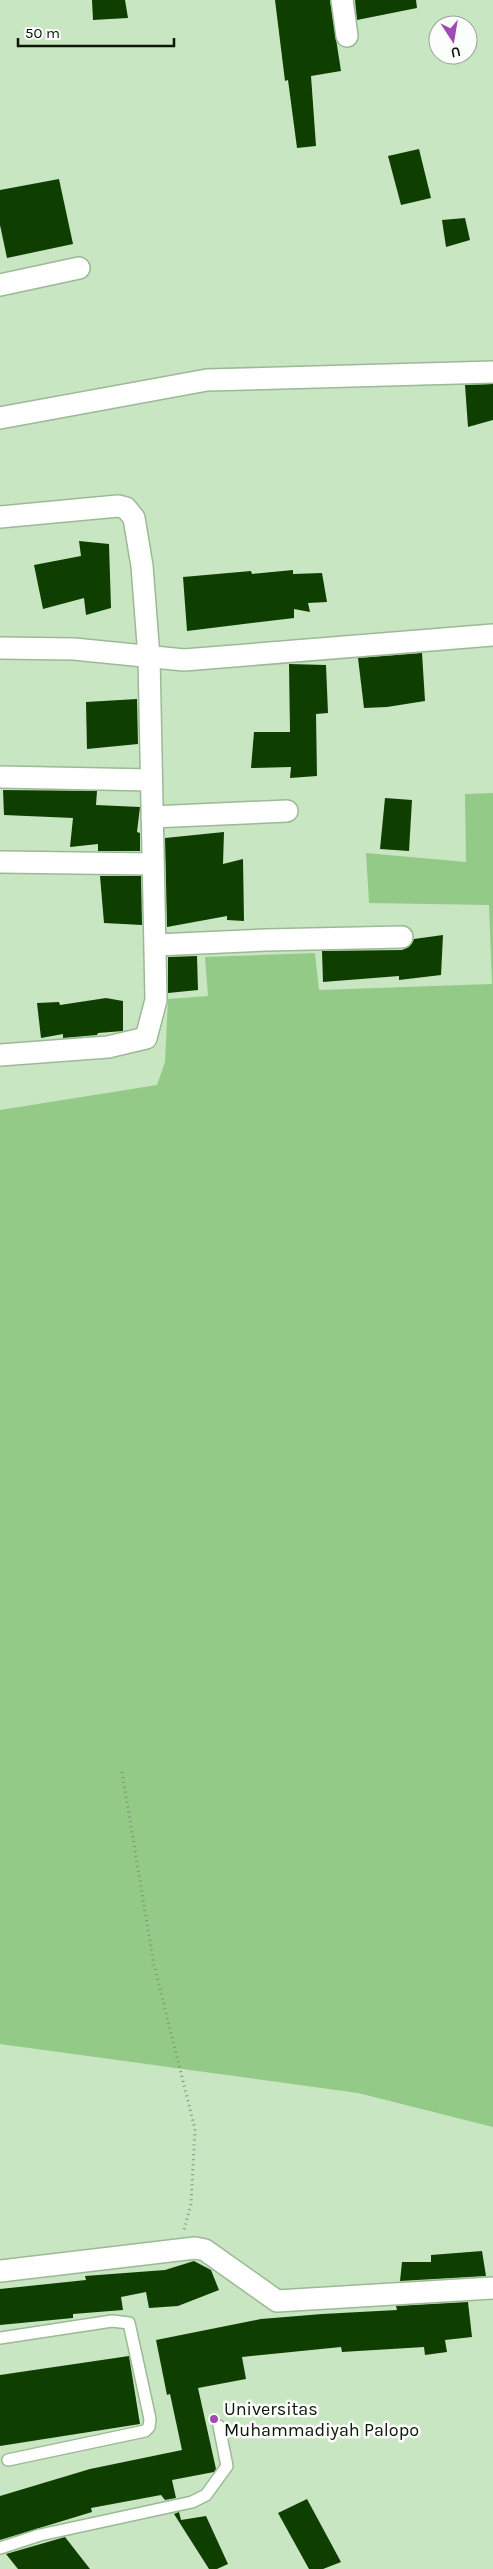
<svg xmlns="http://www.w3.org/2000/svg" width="493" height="2569" font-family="Karla,sans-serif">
  <rect width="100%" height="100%" fill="#c9e6c2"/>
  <polygon fill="#94ca87" points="493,793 493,2127 358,2093 0,2044 0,1110 157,1085 165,1062 168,999 208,996 205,957 315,953 319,990 492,984 489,905 369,903 366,853 466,862 465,794"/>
  <g fill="#0e3f00">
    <polygon points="92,0 125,0 128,18 93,20"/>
    <polygon points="275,0 330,0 341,71 311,76 316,146 297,148 288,80 285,81"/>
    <polygon points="355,0 416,0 417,8 357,20"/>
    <polygon points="419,149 431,198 401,205 388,156"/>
    <polygon points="59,179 73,244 7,258 0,225 0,190"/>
    <polygon points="465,218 470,240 446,247 442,220"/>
    <polygon points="493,384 493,420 468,427 465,385"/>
    <polygon points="79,541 109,544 111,608 86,615 84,598 43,609 34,565 81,556"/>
    <polygon points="293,570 293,574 322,573 327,602 308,603 310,612 294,609 294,618 187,631 183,577 251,571 252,574"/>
    <polygon points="422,653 425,701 387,707 364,708 358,658"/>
    <polygon points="289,664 326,665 328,713 316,714 317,776 290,778 291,767 251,768 254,732 290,732"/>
    <polygon points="137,699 138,744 87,749 86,702"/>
    <polygon points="3,790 97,791 96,805 140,807 137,832 140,833 140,851 98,851 98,844 70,847 73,818 4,815"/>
    <polygon points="385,798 412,800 409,851 380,849"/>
    <polygon points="224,832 223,864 243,859 244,921 227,920 227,916 167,927 165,838"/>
    <polygon points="100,876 141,876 142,925 104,923"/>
    <polygon points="443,935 441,975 399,980 399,976 323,982 322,951 402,950 409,947 414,939"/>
    <polygon points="197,956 198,990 168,993 168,957"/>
    <polygon points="106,998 123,1001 123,1031 98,1033 97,1035 63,1038 63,1034 41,1038 37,1003 59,1002 60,1005"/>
    <polygon points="482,2251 486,2276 400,2281 402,2262 431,2262 431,2255"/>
    <polygon points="194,2261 211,2270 219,2290 178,2306 149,2308 146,2292 121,2297 123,2310 73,2314 73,2318 0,2325 0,2289 86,2280 85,2276 165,2270"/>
    <polygon points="468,2302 472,2337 445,2340 447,2352 425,2355 424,2347 342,2352 341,2347 242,2357 246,2379 198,2388 216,2469 214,2472 172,2480 176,2498 165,2500 161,2495 91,2508 92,2512 0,2540 0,2496 90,2469 182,2450 170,2394 167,2395 156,2340 261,2319 322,2314 397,2310 396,2306"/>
    <polygon points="129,2356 140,2424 0,2446 0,2375"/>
    <polygon points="307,2499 341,2562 323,2569 309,2569 278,2513"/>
    <polygon points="179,2512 181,2520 206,2516 228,2564 217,2569 209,2569 174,2514"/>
    <polygon points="65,2537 90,2569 18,2569 6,2554"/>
  </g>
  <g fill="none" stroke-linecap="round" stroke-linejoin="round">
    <g stroke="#9cb996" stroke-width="14">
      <g id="lane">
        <polyline points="0,2338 112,2321 129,2323 150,2419 149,2427 145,2431 8,2460"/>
        <polyline points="0,2548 40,2535 192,2502 206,2495 227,2466 219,2426"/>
      </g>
    </g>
    <g stroke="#9cb996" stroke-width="24">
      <g id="street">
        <polyline points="342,0 347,36"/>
        <polyline points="0,285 79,268"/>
        <polyline points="0,418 207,380 493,372"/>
        <polyline points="0,517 118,506 126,508 134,518 142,566 149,657 156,1000 146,1038 108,1047 0,1055"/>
        <polyline points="0,648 74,649 184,660 493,635"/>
        <polyline points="0,777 151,780"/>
        <polyline points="152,817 287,811"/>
        <polyline points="0,862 153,864"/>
        <polyline points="156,945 266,940 402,937"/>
        <polyline points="0,2271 195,2248 205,2250 277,2301 493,2288"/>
      </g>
    </g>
    <polyline stroke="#7d9378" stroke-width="3" stroke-dasharray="1 4" stroke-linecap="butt" points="122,1772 154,1965 195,2129 191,2204 184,2230"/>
    <use href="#lane" stroke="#fff" stroke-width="11"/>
    <use href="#street" stroke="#fff" stroke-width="21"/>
  </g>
  <circle fill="#a149b6" stroke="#fbfefa" stroke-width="2" cx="214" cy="2419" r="5"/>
  <g text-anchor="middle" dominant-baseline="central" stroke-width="5" stroke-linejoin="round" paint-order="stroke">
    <g font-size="18" fill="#0b1508" stroke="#fbfefa" text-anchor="start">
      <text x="224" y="2409">Universitas<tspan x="224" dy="21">Muhammadiyah Palopo</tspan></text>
    </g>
  </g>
  <g transform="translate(453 40) rotate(168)"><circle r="24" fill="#fbfefa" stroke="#9ba199"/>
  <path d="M0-4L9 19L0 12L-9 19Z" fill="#a149b6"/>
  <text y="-8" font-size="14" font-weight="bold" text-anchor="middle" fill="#0b1508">U</text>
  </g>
  <path d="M18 38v8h156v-8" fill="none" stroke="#0b1508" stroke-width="2.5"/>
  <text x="25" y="38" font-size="15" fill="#0b1508" stroke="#fbfefa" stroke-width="4" paint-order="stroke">50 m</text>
</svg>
